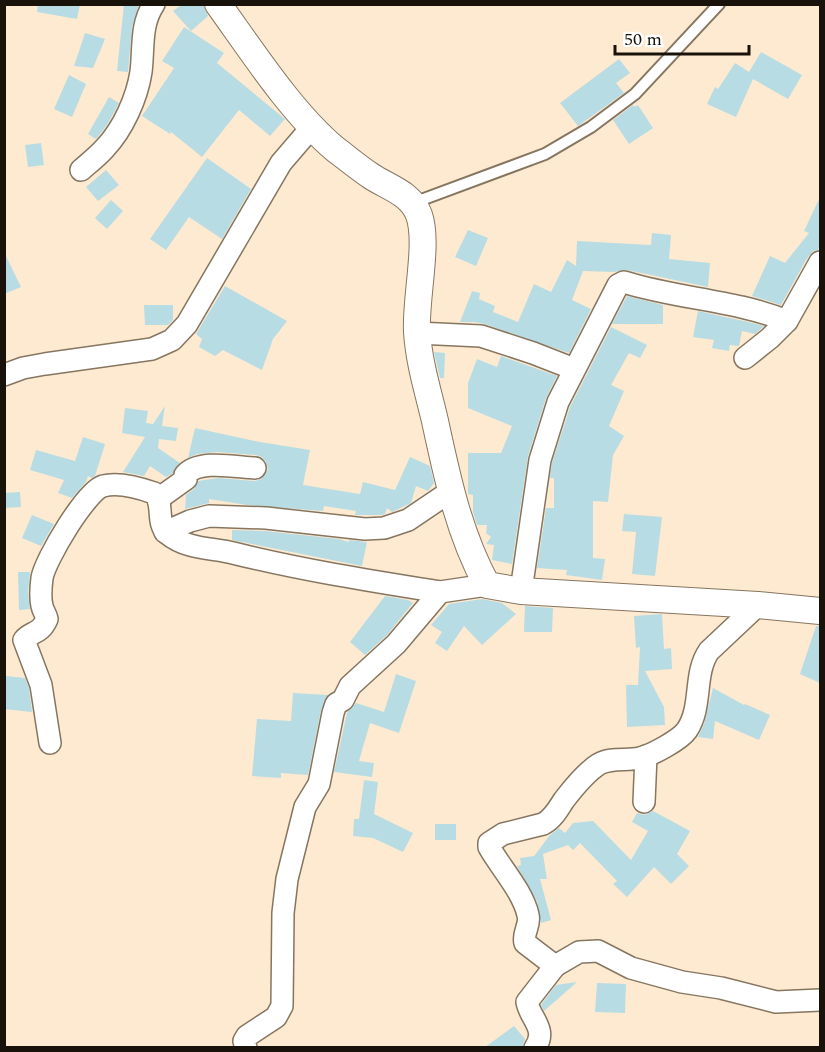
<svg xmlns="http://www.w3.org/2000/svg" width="825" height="1052" font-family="Spectral,serif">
  <rect width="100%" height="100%" fill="#feead1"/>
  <g fill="#b8dce3">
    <polygon points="38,4 80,4 77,19 37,12"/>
    <polygon points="124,4 139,4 132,27 128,72 117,71"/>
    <polygon points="183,4 203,4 208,16 191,31 173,11"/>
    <polygon points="184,27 224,53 217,63 285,119 270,136 239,110 202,157 171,132 170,134 142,116 174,68 162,61"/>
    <polygon points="85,33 105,39 93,68 74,66"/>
    <polygon points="761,52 802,75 788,99 753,79 736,117 707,104 715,87 718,89 735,63 749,72"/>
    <polygon points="619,59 630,73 616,83 624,93 578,126 560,103"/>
    <polygon points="69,75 86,84 72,117 54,109"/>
    <polygon points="109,97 119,103 107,125 96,139 88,134"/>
    <polygon points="633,105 634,107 638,105 653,128 629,144 613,120"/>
    <polygon points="41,143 44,165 28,167 25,145"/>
    <polygon points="207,158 251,189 222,239 189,217 166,250 150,239"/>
    <polygon points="106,170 119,185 98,201 86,187"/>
    <polygon points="820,197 820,242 818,250 813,251 806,260 781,305 752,296 770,256 785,263 809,233 804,231"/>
    <polygon points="111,200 123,211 107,229 95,218"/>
    <polygon points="468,230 488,238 476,266 455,257"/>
    <polygon points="652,233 671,235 669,259 710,263 708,287 627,270 615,272 583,271 572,300 591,309 569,353 485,324 474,322 460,322 472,291 480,293 479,299 495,306 493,312 518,322 534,284 551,292 567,260 576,266 577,241 651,245"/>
    <polygon points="4,252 21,287 4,294"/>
    <polygon points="225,286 287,321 273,339 262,370 223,350 215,356 199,347 202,339 196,334"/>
    <polygon points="627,296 663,305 663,324 612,324"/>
    <polygon points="144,305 173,305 173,320 168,325 145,325"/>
    <polygon points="698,311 744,321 764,326 755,334 742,331 739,346 730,345 729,351 712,348 714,340 693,337"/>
    <polygon points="611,327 647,345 640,358 629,353 611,385 624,391 609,426 624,436 613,455 608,502 593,501 593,558 605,559 602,580 566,575 567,570 537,568 546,508 554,508 554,478 550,478 552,463 570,407"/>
    <polygon points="434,352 445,353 444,378 440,378"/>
    <polygon points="501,356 557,376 546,398 528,456 512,564 492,560 494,545 486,544 491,537 486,533 487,525 477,525 473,512 473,495 468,494 468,453 501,453 512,426 468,408 468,383 477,359 497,367"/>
    <polygon points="165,406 162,426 178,428 176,441 159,439 158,448 180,463 173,473 166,477 150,466 144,476 123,472 145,437 122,433 125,408 148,411 146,423 153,424"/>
    <polygon points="195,428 260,442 310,450 303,485 360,494 363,482 395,490 410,457 430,466 434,483 428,491 416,486 411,503 392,512 387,508 385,514 382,515 355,515 356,511 324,506 323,511 247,505 209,499 209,503 185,509 186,495 194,489 198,481 218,478 255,481 261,479 268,470 266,462 262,457 256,455 217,452 197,454 188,458"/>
    <polygon points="83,437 105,444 95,476 92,478 88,476 86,482 72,498 58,493 64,480 30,470 36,450 75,461"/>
    <polygon points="20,492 21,507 4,508 4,493"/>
    <polygon points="624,514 662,517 655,576 632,574 636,532 622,531"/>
    <polygon points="32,515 54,524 41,546 22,538"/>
    <polygon points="232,530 265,531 339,539 349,542 349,540 367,542 362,566 232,540"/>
    <polygon points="18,572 30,572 28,592 30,609 19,610"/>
    <polygon points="385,596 408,600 413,603 387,635 365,655 350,642"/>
    <polygon points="482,599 502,603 516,614 482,645 464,626 447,651 435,643 442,632 431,625 449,604"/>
    <polygon points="525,606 553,608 552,632 524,632"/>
    <polygon points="662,614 664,649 671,648 672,669 645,671 664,707 665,725 627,727 626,685 638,685 640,647 636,648 634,616"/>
    <polygon points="816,626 820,626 820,683 800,674"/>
    <polygon points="396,674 416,681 399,733 370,723 359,761 374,763 372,777 334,772 347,713 356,703 384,712"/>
    <polygon points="6,676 25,678 29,688 32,712 4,709"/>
    <polygon points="713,688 744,705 745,704 770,715 759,740 715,721 713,739 698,737 704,724"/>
    <polygon points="293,693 328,695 321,710 308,775 281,773 281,778 252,776 257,719 291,721"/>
    <polygon points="364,780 378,782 374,814 413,833 403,852 373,838 353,836 354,819 359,819"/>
    <polygon points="653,811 690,831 677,854 689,866 671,884 654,867 627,897 613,884 617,881 580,843 573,850 568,845 543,854 547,879 540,879 551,920 541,923 537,901 517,866 521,865 520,858 534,856 550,835 559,828 565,833 573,823 593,821 631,860 648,831 632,822 637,813 644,815"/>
    <rect x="435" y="824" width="21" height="16"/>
    <polygon points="577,982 552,1004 544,1011 541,1005 556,985"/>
    <polygon points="597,983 626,984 625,1013 595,1012"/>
    <polygon points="514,1026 525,1039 522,1047 485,1047"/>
  </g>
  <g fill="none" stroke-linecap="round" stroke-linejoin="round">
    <g stroke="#86755f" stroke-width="14">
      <polyline id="service" points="413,203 545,154 591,127 635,94 719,4"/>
    </g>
    <g stroke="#86755f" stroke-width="24">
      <g id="minor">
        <path d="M81 170C89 163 98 156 105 148 123 129 137 98 141 72 144 48 140 25 154 4"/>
        <polyline points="787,321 820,262"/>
        <polyline points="417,333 481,336 533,353 574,369"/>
        <polyline points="4,375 23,368 45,364 152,349 172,340 187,324 281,163 311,128"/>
        <path d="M158 499 186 479 185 475C199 459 235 467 255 468"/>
        <polyline points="165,532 190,521 209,516 266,518 365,529 384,528 408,520 451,491"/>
        <path d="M521 591 540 460 558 402 618 285 624 282C678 299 735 300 787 321L770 338 745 358"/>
        <path d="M50 743 41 685 24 640C31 631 40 635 47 619 46 614 43 611 42 606 40 598 41 586 42 578 45 560 86 491 103 486 118 482 140 488 154 493 165 504 155 523 168 534 186 549 212 548 233 553 301 570 371 581 440 592"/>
        <polyline points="644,802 646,756"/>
        <polyline points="555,966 579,952 598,951 631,968 682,982 721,988 776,1002 820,1000"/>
        <polyline points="246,1048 244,1041 247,1036 276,1017 282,1006 283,913 287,879 305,807 319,784 333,713 336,704 343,700 350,686 396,644 440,592 487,585"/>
        <path d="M535 1048C548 1029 530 1019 527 1002L555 966 525 943C522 933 531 925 528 915 523 892 501 868 489 847V843L503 834 543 824C553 819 558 809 564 800 574 787 586 772 599 764 611 757 627 761 640 758 652 755 680 740 687 730 703 706 693 674 709 651L758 605"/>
      </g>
    </g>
    <g stroke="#86755f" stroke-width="28">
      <path id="tertiary" d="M218 4C252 51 291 112 335 149 347 158 359 168 371 176 389 188 411 193 419 215 429 243 415 299 417 332 419 363 428 391 435 421 447 477 459 534 487 585L521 591 758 605 820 611"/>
    </g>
    <use href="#service" stroke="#fff" stroke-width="10"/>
    <use href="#minor" stroke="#fff" stroke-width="21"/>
    <use href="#tertiary" stroke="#fff" stroke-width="26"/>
  </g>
  <rect width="825" height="1052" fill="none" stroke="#19120a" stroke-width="12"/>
  <path d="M615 45v9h134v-9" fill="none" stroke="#19120a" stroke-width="3"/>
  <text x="624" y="45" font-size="18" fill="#19120a" stroke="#ffffff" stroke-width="4.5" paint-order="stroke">50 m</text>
</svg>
